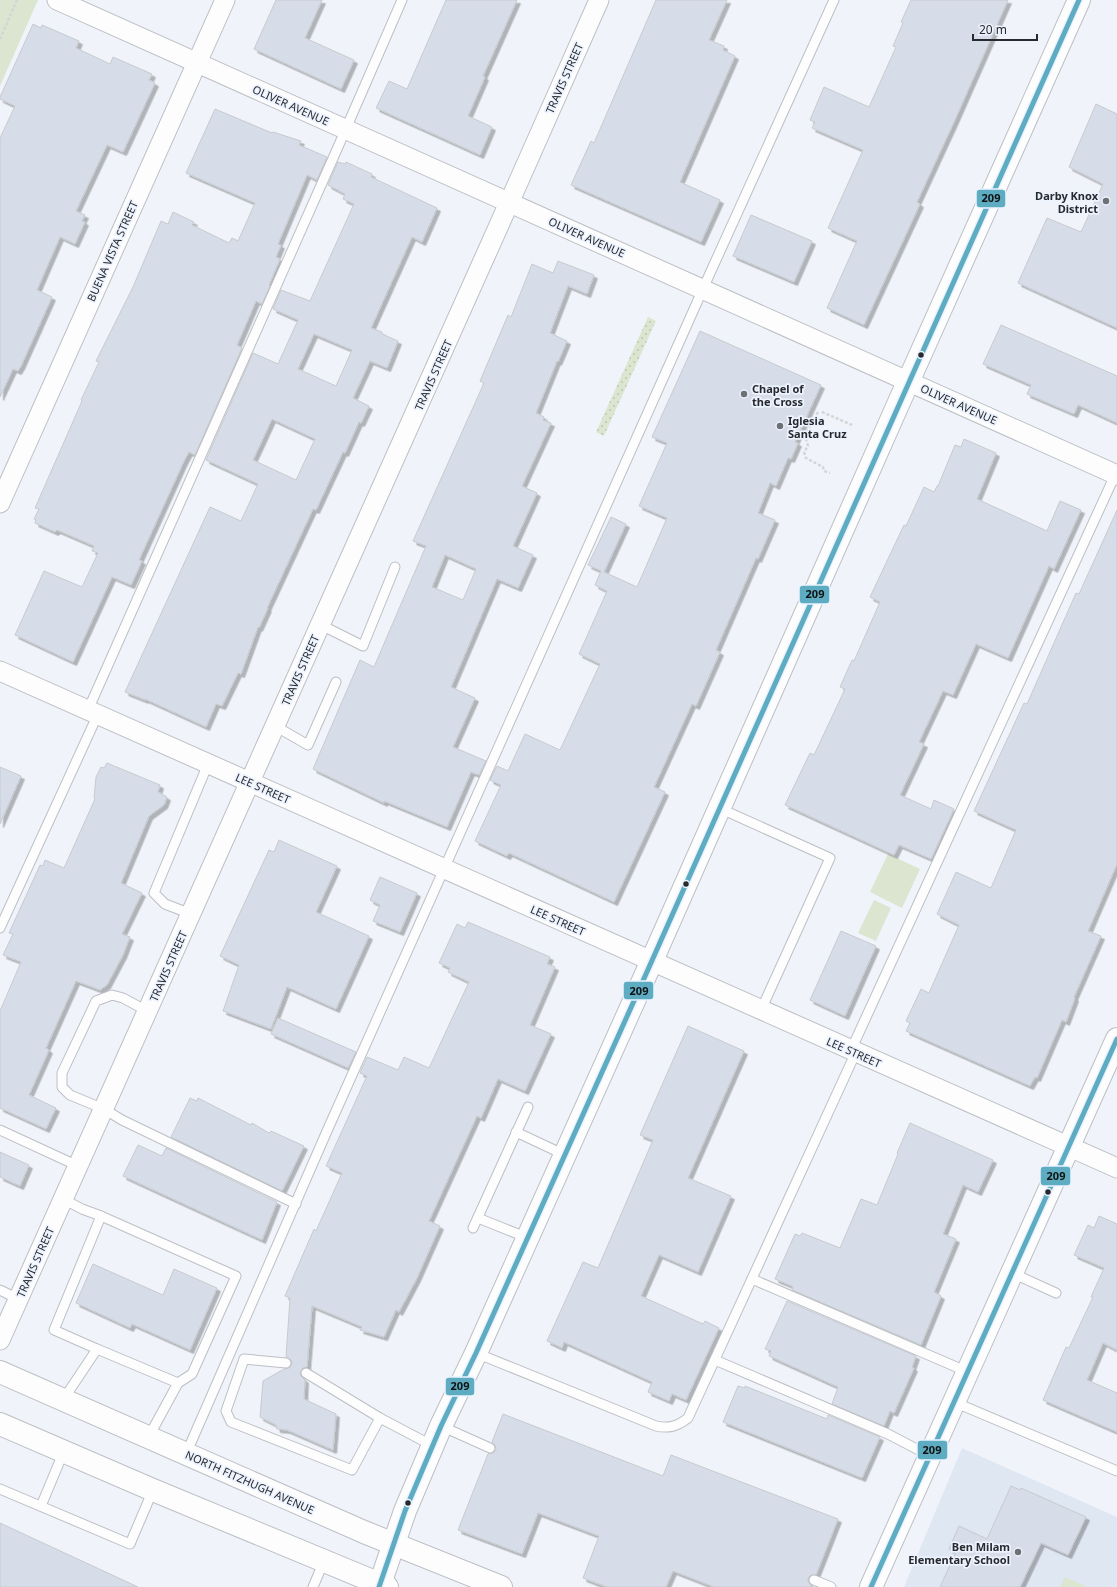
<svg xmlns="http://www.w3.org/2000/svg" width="1117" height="1587" font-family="'Noto Sans',sans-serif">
  <defs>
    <pattern id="grass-dots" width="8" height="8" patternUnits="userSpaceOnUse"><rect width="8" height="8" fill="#dbe5d0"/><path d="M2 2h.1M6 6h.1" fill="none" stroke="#bcc5b3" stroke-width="1.8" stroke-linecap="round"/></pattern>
    <filter id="shadow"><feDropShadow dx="3.5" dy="3.5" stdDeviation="0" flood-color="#0004"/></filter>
  </defs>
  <rect width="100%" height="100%" fill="#f0f4fa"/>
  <polygon fill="#dfe7f3" points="962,1448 1117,1517 1117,1587 904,1587"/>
  <polygon fill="url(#grass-dots)" points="648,317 656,321 604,436 596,432"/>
  <g fill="#dbe5d0">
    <polygon points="0,0 38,0 0,86"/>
    <polygon points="888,854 920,869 902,908 870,892"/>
    <polygon points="874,900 891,908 876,941 858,933"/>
    <polygon points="1065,1577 1087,1587 1060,1587"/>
  </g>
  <g fill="#d6dde8" stroke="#c7cace" fill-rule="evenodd" filter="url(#shadow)">
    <polygon points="276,0 322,0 305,38 354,60 341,89 254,49"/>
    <polygon points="446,0 517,0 483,76 485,77 468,116 492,127 480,155 376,108 389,81 407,89"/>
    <polygon points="656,0 727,0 709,40 724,46 723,50 735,56 680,182 720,200 701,242 571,185 591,141 594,143"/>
    <polygon points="911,0 1008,0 954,122 917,202 920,204 864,325 827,308 857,241 828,228 863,150 812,128 815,122 810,120 824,87 869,107 896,47 893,46 903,23 901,22"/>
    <polygon points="33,24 41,28 42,25 79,41 76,48 110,64 113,57 152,74 149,80 155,83 123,152 107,145 76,211 85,215 82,221 85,222 75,244 60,237 37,290 52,297 21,366 18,371 13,369 0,397 0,138 15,106 0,99 0,97"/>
    <polygon points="1096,104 1117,114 1117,328 1018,283 1047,218 1081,232 1103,184 1069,167"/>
    <polygon points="215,109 272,133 273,132 301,141 299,145 327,157 317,180 307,175 278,244 281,245 276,257 280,259 269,285 270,286 262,304 256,301 237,345 242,348 195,455 189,452 184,461 139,560 142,561 131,585 112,577 73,662 15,635 44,571 82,587 98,553 92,551 94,546 57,530 55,532 35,523 36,520 34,519 39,509 35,508 82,401 81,400 99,362 96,361 133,287 161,221 168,224 173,212 194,222 192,225 229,243 232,238 238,241 255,203 186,173"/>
    <path d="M338 162 345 164 346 162 372 174 371 177 437 208 422 242 412 237 371 328 382 332V334L398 341 387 368 370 361 353 398 369 406 361 423 359 422 345 453 343 452 316 510 313 509 267 608H268L259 628 258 627 241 674 238 673 222 706 216 704 206 727 145 699V700L125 692 210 507 241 521 258 484 206 460 253 353 278 364 298 320 273 309 281 290 310 301 354 204 343 199 345 194 328 185ZM314 334 352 350 336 386 298 369ZM272 419 315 439 296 480 253 460Z"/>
    <polygon points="751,215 812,241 794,282 733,256"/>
    <path d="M558 261 594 275 587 294 568 286 550 333 567 341 558 362 557 361 536 413 544 417 543 420 551 423 522 486 537 493 513 546 533 555 518 588 497 579 451 687 475 698 453 747 486 761 479 775 471 772 447 827 384 801V803L313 769 360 660 374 667 395 618 426 546 413 541 484 383 480 381 508 315 511 317 532 264 553 273ZM445 555 476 569 463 600 432 587Z"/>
    <polygon points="1001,325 1117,376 1117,423 1078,405 1074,414 1027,394 1031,385 983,364"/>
    <polygon points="700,331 821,385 795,442 798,443 791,459 788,458 776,486 770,483 758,513 775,520 758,559 756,558 716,650 720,652 696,706 692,704 654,787 665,792 614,902 509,853 507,856 475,841 501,785 490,780 497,766 508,771 525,734 560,750 600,664 579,654 607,591 595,585 601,571 588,565 611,517 626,524 604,572 637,587 667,518 639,506 667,443 652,437"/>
    <polygon points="964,439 996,453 977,499 1047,531 1060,501 1081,510 1054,569 1049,566 1008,658 976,644 953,695 943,691 919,742 924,744 900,795 931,809 934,800 954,809 931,859 899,845 894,855 785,805 810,753 814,755 845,689 840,687 852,660 854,661 880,602 870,597 904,525 906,526 924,487 934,492 937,486 938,486 955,445 961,447"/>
    <polygon points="1117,510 1117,864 1088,931 1101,936 1074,997 1075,998 1066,1022 1062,1020 1037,1078 1035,1077 1030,1086 906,1031 910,1023 906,1021 921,989 929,993 959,925 937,914 956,872 991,888 1016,830 974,811 1024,703 1027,704 1076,593 1079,594"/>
    <polygon points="107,763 160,785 158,792 167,797 164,805 149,816 121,883 142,893 122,934 130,937 123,955 107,985 100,990 76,981 46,1048 49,1050 29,1095 56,1108 46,1129 0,1108 0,1011 21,962 3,955 13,934 9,933 40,865 43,866 45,860 64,868 95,799 94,798 96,777 101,767 104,768"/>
    <polygon points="0,767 21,776 0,824"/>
    <polygon points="279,840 337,866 316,912 369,936 336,1009 287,987 271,1029 223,1011 239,965 220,956 269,850 274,852"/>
    <polygon points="380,877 417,893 400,932 373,921 380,905 370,900"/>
    <polygon points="468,922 550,957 547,964 555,967 530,1025 551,1034 525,1091 498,1079 481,1118 477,1116 429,1221 440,1226 417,1278 399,1312 396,1310 384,1337 360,1330 362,1327 312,1306 307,1367 303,1368 300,1373 301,1376 305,1380 304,1399 336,1414 333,1450 287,1430 277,1429 276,1425 260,1417 263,1381 284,1369 289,1368 292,1364 291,1360 286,1357 290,1298 285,1296 314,1229 316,1231 342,1173 326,1166 367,1076 360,1073 367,1057 398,1070 404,1057 429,1068 469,982 448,972 450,968 439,963 457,924 465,928"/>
    <polygon points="841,931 876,946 845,1016 810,1000"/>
    <polygon points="278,1018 356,1052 348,1068 271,1034"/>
    <polygon points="688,1026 744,1051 688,1178 731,1196 698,1272 659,1255 641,1296 703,1324 705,1321 719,1328 686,1400 672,1394 669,1401 648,1392 652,1382 564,1342 562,1348 547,1341 583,1262 598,1268 653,1140 640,1135"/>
    <polygon points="190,1098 197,1101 198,1098 251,1125 252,1123 269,1133 271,1131 304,1146 282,1191 171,1137"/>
    <polygon points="910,1123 993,1160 978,1192 963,1185 943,1234 956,1239 934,1292 941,1296 921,1345 792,1290 793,1287 792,1286 775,1279 795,1234 800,1236 802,1233 840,1248 861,1199 877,1205 898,1154 897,1153"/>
    <polygon points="138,1145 162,1156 166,1148 277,1202 262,1240 123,1176"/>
    <polygon points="0,1152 29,1165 20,1186 0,1177"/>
    <polygon points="1099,1216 1117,1224 1117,1350 1103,1343 1087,1380 1117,1393 1117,1432 1043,1400 1066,1347 1069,1348 1093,1297 1091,1297 1104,1268 1074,1255 1088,1225 1094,1228"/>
    <polygon points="93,1264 163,1295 174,1269 217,1288 190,1350 132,1324 130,1328 76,1303"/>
    <polygon points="787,1301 916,1356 912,1367 914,1368 894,1413 890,1411 884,1426 832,1404 838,1387 769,1356 771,1351 765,1349"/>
    <polygon points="738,1386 745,1388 745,1386 827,1419 828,1415 880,1437 862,1478 723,1422"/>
    <polygon points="503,1414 663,1476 671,1455 838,1519 816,1575 811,1575 808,1578 808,1581 812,1587 714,1587 673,1571 666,1587 607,1587 583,1578 599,1536 538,1513 522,1554 458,1530 488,1454 493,1453 496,1450 495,1445 492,1442"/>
    <polygon points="1011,1486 1020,1490 1021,1488 1086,1517 1068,1555 1041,1543 1020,1587 940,1587 956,1552 949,1549 959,1526 987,1539"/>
    <polygon points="0,1523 138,1587 0,1587"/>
  </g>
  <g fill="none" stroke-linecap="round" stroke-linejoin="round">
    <g stroke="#bcbfc4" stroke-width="11">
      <g id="service">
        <polyline points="321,625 363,646 395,567"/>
        <polyline points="88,710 338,147 402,0"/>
        <polyline points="275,726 308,745 336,682"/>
        <polyline points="719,808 830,858 761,1010"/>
        <polyline points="191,914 165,904 154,893 208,764"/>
        <polyline points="0,928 98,714"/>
        <polyline points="147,1011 123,998 112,995 96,1001 62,1073 62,1087 70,1095 104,1109 122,1120 296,1204"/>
        <polyline points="851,1050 1116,473"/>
        <polyline points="0,1130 78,1166"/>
        <polyline points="516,1132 565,1155"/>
        <polyline points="63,1199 82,1209 101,1216 236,1276 192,1374 178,1383 148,1438"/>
        <polyline points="478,1218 528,1238"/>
        <polyline points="473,1228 528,1107"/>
        <polyline points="1012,1273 1056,1293"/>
        <polyline points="752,1279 968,1372"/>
        <polyline points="0,1290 18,1299"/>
        <polyline points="97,1349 178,1383"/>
        <path d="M476 1353 656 1426C669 1429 678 1426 688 1418L856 1052"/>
        <polyline points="715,1360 888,1434 930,1456"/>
        <polyline points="286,1363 244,1359 226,1411 231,1422 352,1470 380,1418"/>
        <polyline points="306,1373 380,1418 433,1446"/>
        <polyline points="63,1400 97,1349 54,1330 101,1216"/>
        <polyline points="954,1402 1117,1471"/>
        <polyline points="441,1426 490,1448"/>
        <polyline points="186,1454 327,1131 711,271 834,0"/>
        <polyline points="0,1489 130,1544 153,1490"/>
        <polyline points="41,1506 64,1451"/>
        <polyline points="814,1580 831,1587"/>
        <polyline points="313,1587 324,1561"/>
      </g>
    </g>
    <g stroke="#bcbfc4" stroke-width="21">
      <g id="minor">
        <polyline points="57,0 1117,475"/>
        <polyline points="0,503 225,0"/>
        <polyline points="0,671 1117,1168"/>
        <polyline points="0,1340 517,185 599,0"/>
      </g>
    </g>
    <g stroke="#bcbfc4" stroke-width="24">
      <g id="tertiary">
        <polyline points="379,1587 405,1511 441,1426 476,1353 642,983 900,400 1079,0"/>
        <polyline points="871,1587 1117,1039"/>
      </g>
    </g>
    <g stroke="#bcbfc4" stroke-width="24">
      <g id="secondary">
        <polyline points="0,1372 364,1532 501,1587"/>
        <polyline points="0,1424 153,1490 387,1587"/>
      </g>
    </g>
    <g stroke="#d4d5d7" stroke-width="2.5" stroke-dasharray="3 2" stroke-linecap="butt">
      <polyline points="0,39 17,0"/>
      <polyline points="818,412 805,435 808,446 804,452 806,458 823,467 824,471 830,473"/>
      <polyline points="822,412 852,425"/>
    </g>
    <use href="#service" stroke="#fdfdfe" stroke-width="9"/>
    <use href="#minor" stroke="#fdfdfe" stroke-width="19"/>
    <use href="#tertiary" stroke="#fdfdfe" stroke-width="22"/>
    <use href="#secondary" stroke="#fdfdfe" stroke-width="22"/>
    <g stroke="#ecf3fe" stroke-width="8">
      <g id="bus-1">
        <polyline points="379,1587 405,1511 441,1426 476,1353 642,983 1079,0"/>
        <polyline points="871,1587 1117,1039"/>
      </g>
    </g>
    <use href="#bus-1" stroke="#5dacc2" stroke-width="5"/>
  </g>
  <g fill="#6d7175" stroke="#ecf3fe" stroke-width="1.5">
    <circle cx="1106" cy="201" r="4"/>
    <circle cx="744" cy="394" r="4"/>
    <circle cx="780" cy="426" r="4"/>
    <circle cx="1018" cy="1552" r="4"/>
  </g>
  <g fill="#272a2e" stroke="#ecf3fe" stroke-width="1.5">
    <circle cx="921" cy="355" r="3.5"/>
    <circle cx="686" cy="884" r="3.5"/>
    <circle cx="1048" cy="1192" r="3.5"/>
    <circle cx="408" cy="1503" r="3.5"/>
  </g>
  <g text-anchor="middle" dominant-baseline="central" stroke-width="3.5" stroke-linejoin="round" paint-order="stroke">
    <g font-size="11" fill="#272a2e" stroke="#ecf3fe">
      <text transform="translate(564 78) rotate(-66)">TRAVIS STREET</text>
      <text transform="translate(291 105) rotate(24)">OLIVER AVENUE</text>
      <text transform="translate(587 237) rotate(24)">OLIVER AVENUE</text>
      <text transform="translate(112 251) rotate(-66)">BUENA VISTA STREET</text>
      <text transform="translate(433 375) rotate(-66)">TRAVIS STREET</text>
      <text transform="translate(959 404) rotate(24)">OLIVER AVENUE</text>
      <text transform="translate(300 670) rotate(-66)">TRAVIS STREET</text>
      <text transform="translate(263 788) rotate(24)">LEE STREET</text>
      <text transform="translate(558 920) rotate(24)">LEE STREET</text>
      <text transform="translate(168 966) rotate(-66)">TRAVIS STREET</text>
      <text transform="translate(854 1052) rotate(24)">LEE STREET</text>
      <text transform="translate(35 1262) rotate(-66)">TRAVIS STREET</text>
      <text transform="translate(250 1482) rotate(24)">NORTH FITZHUGH AVENUE</text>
    </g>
    <g font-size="11" font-weight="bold" fill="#272a2e" stroke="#ecf3fe" text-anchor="end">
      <text x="1098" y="195">Darby Knox<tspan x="1098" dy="13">District</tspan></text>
      <text x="752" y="388" text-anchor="start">Chapel of<tspan x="752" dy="13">the Cross</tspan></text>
      <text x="788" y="420" text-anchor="start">Iglesia<tspan x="788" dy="13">Santa Cruz</tspan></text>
      <text x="1010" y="1546">Ben Milam<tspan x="1010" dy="13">Elementary School</tspan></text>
    </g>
  </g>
  <g stroke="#ecf3fe" stroke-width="1.5">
    <rect x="976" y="189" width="30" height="19" rx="4" fill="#5dacc2"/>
    <rect x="799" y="585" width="31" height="19" rx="4" fill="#5dacc2"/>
    <rect x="623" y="981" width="31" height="19" rx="4" fill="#5dacc2"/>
    <rect x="1040" y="1166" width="31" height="20" rx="4" fill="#5dacc2"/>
    <rect x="445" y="1377" width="30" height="19" rx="4" fill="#5dacc2"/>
    <rect x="917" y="1440" width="31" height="20" rx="4" fill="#5dacc2"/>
  </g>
  <g font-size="11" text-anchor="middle" font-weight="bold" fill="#111">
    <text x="991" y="202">209</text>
    <text x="815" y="598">209</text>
    <text x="639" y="995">209</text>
    <text x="1056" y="1180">209</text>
    <text x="460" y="1390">209</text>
    <text x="932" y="1454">209</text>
  </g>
  <path d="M973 34v6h64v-6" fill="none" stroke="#272a2e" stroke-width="2"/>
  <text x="979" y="34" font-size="12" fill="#272a2e" stroke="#ecf3fe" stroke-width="3" paint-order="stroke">20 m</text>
</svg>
